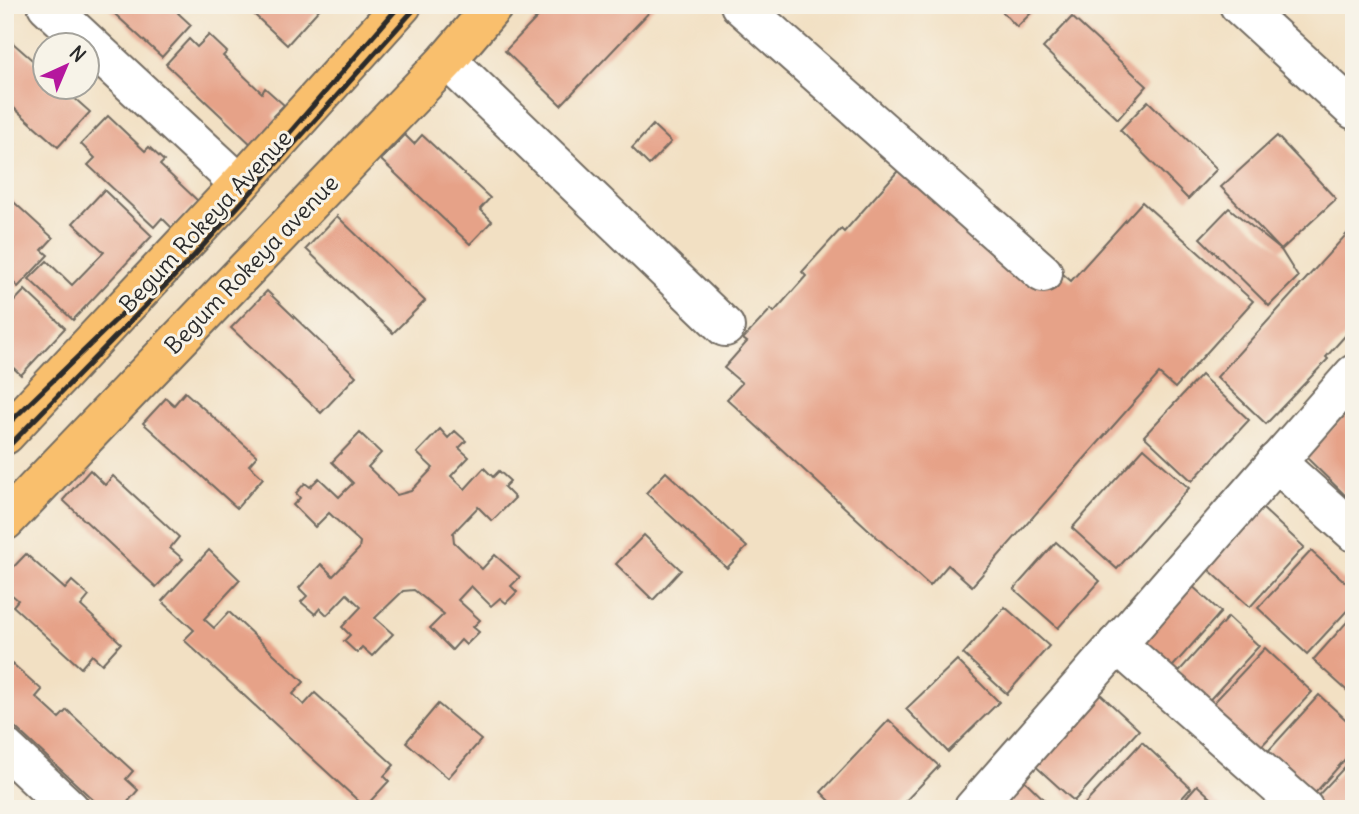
<svg xmlns="http://www.w3.org/2000/svg" width="1359" height="814" font-family="Delius,sans-serif">
  <rect width="100%" height="100%" fill="#f7f3e8"/>
  <filter id="ink" filterUnits="userSpaceOnUse"><feTurbulence type="fractalNoise" baseFrequency=".0143" numOctaves="2"/><feDisplacementMap in="SourceGraphic" scale="14" xChannelSelector="R" yChannelSelector="G"/><feConvolveMatrix kernelMatrix="1 2 1 2 8 2 1 2 1" color-interpolation-filters="sRGB"/></filter>
  <filter id="wash" filterUnits="userSpaceOnUse"><feTurbulence type="fractalNoise" baseFrequency=".00686" numOctaves="4" result="noise"/><feDisplacementMap in="SourceGraphic" scale="28" xChannelSelector="R" yChannelSelector="G"/><feGaussianBlur stdDeviation="1.57" result="paint"/><feColorMatrix in="noise" values="0 0 0 0 0 0 0 0 0 0 0 0 0 0 0 0 0 1.4 0 .05"/><feComposite in="paint" operator="in"/></filter>
  <g filter="url(#wash)">
    <rect width="100%" height="100%" fill="#f2e0c3"/>
    <g id="blocks">
      <g fill="#e6a288">
        <polygon points="105,5 180,5 183,8 178,13 191,25 162,57"/>
        <polygon points="244,5 323,5 287,45"/>
        <polygon points="549,5 656,5 561,105 505,51"/>
        <polygon points="996,5 1039,5 1017,27"/>
        <polygon points="1072,17 1147,86 1118,119 1043,48"/>
        <polygon points="209,35 227,52 223,56 262,93 265,88 284,105 273,116 278,122 254,147 166,64 189,39 197,47"/>
        <polygon points="5,36 39,66 43,62 46,65 46,88 63,88 90,112 58,147 5,100"/>
        <polygon points="1148,101 1217,169 1188,199 1120,130"/>
        <polygon points="108,116 145,151 149,147 164,161 160,165 198,201 172,228 162,218 154,227 88,165 95,158 81,144"/>
        <polygon points="653,125 671,142 649,165 632,148"/>
        <polygon points="405,135 414,144 422,135 490,198 480,209 492,221 470,244 381,160"/>
        <polygon points="1277,136 1336,199 1281,250 1221,187"/>
        <polygon points="919,147 1071,281 1142,202 1253,301 1175,388 1159,374 972,586 948,565 930,586 727,399 742,383 724,368 747,342 743,339 771,309 774,312 806,276 802,272 841,229 844,232"/>
        <polygon points="104,190 152,236 73,320 29,279 47,261 72,285 104,252 73,223"/>
        <polygon points="5,194 53,238 42,250 48,255 18,287 5,274"/>
        <polygon points="1229,208 1281,250 1298,277 1269,306 1200,238"/>
        <polygon points="337,216 425,301 393,333 306,249"/>
        <polygon points="1354,226 1354,326 1326,357 1328,359 1266,424 1217,377"/>
        <polygon points="25,290 65,328 21,375 5,360 5,311"/>
        <polygon points="267,291 356,376 321,413 231,328"/>
        <polygon points="1201,375 1249,420 1192,481 1144,436"/>
        <polygon points="185,392 257,456 249,465 263,478 237,508 143,423 166,398 174,405"/>
        <polygon points="1354,406 1354,494 1349,499 1305,456"/>
        <polygon points="440,429 448,438 455,431 466,441 459,448 469,457 451,476 465,489 484,468 493,477 499,471 510,481 504,487 515,498 492,521 478,507 453,533 454,542 482,569 495,555 520,577 511,586 517,592 506,603 500,598 491,606 471,586 458,600 480,620 473,627 479,632 466,645 461,640 452,650 430,628 444,614 414,590 403,591 375,618 393,634 372,656 362,647 357,653 344,641 350,635 342,627 361,607 347,594 327,615 320,608 315,614 301,602 307,596 299,588 321,564 333,576 359,549 360,542 329,513 315,527 293,505 300,498 296,493 305,483 310,487 319,478 339,497 353,483 332,462 360,433 381,453 368,467 397,495 411,491 433,468 417,453"/>
        <polygon points="1144,448 1189,488 1117,569 1072,528"/>
        <polygon points="90,470 105,485 113,476 179,537 170,548 183,559 156,587 63,500"/>
        <polygon points="666,472 747,547 727,568 646,493"/>
        <polygon points="1262,508 1304,547 1250,607 1207,568"/>
        <polygon points="644,535 681,570 653,600 616,564"/>
        <polygon points="1056,542 1100,581 1058,628 1014,589"/>
        <polygon points="209,550 240,580 204,619 214,628 229,612 304,682 293,694 304,705 315,693 394,765 384,776 389,781 365,807 184,640 194,630 162,601"/>
        <polygon points="1311,551 1354,590 1354,603 1307,654 1258,608"/>
        <polygon points="26,554 65,589 72,581 89,596 81,606 121,643 102,664 92,655 81,668 13,606 18,600 5,589 5,576"/>
        <polygon points="1190,584 1221,612 1166,674 1134,645"/>
        <polygon points="1005,607 1049,646 1007,694 963,654"/>
        <polygon points="1354,614 1354,697 1313,660"/>
        <polygon points="1228,617 1259,646 1203,707 1172,679"/>
        <polygon points="1265,648 1312,692 1254,754 1207,710"/>
        <polygon points="5,657 42,690 36,697 59,718 67,710 133,771 126,779 138,790 122,809 103,809 5,718"/>
        <polygon points="957,660 999,702 948,752 906,709"/>
        <polygon points="1097,691 1139,730 1074,801 1032,763"/>
        <polygon points="1319,695 1354,727 1354,749 1309,800 1262,758"/>
        <polygon points="438,704 481,740 448,778 406,742"/>
        <polygon points="889,720 939,766 898,809 838,809 821,792"/>
        <polygon points="1142,742 1191,788 1172,809 1084,809 1082,807"/>
        <polygon points="1354,757 1354,809 1321,809 1313,801"/>
        <polygon points="1020,776 1054,809 989,809"/>
        <polygon points="1197,785 1223,809 1176,809"/>
      </g>
    </g>
  </g>
  <g filter="url(#ink)">
    <use href="#blocks" fill-opacity="0" stroke="#716a60" stroke-width="2"/>
    <g fill="none" stroke-linecap="round" stroke-linejoin="round">
      <g stroke="#716a60" stroke-width="42">
        <g id="minor">
          <polyline points="47,5 240,184"/>
          <polyline points="740,5 1043,273"/>
          <polyline points="1239,5 1354,110"/>
          <polyline points="447,60 725,327"/>
          <polyline points="1276,462 1354,532"/>
          <polyline points="1117,644 1304,809"/>
          <polyline points="5,748 70,809"/>
          <polyline points="973,809 1354,374"/>
        </g>
      </g>
      <g stroke="#716a60" stroke-width="42">
        <g id="major">
          <polyline points="5,435 240,184 402,5"/>
          <polyline points="5,521 447,60 494,5"/>
        </g>
      </g>
      <use href="#minor" stroke="#fff" stroke-width="38"/>
      <use href="#major" stroke="#f9bf6d" stroke-width="38"/>
      <g stroke="#2b2b2b" stroke-width="5">
        <polyline points="267,159 400,5"/>
        <polyline points="5,427 156,281"/>
        <polyline points="5,450 192,258 418,5"/>
      </g>
    </g>
  </g>
  <g text-anchor="middle" dominant-baseline="central" stroke-width="6" stroke-linejoin="round" paint-order="stroke">
    <g font-size="23" fill="#2b2b2b" stroke="#f7f3e8">
      <text transform="translate(205 221) rotate(-47)">Begum Rokeya Avenue</text>
      <text transform="translate(251 264) rotate(-46)">Begum Rokeya avenue</text>
    </g>
  </g>
  <rect width="1359" height="814" fill="none" stroke="#f7f3e8" stroke-width="28"/>
  <g transform="translate(66 66) rotate(44)"><circle r="33" fill="#f7f3e8" stroke="#a5a39c" stroke-width="2"/>
  <path d="M0-5L12 26L0 18L-12 26Z" fill="#b5179e"/>
  <text y="-10" font-size="19" font-weight="bold" text-anchor="middle" fill="#2b2b2b">N</text>
  </g>
</svg>
